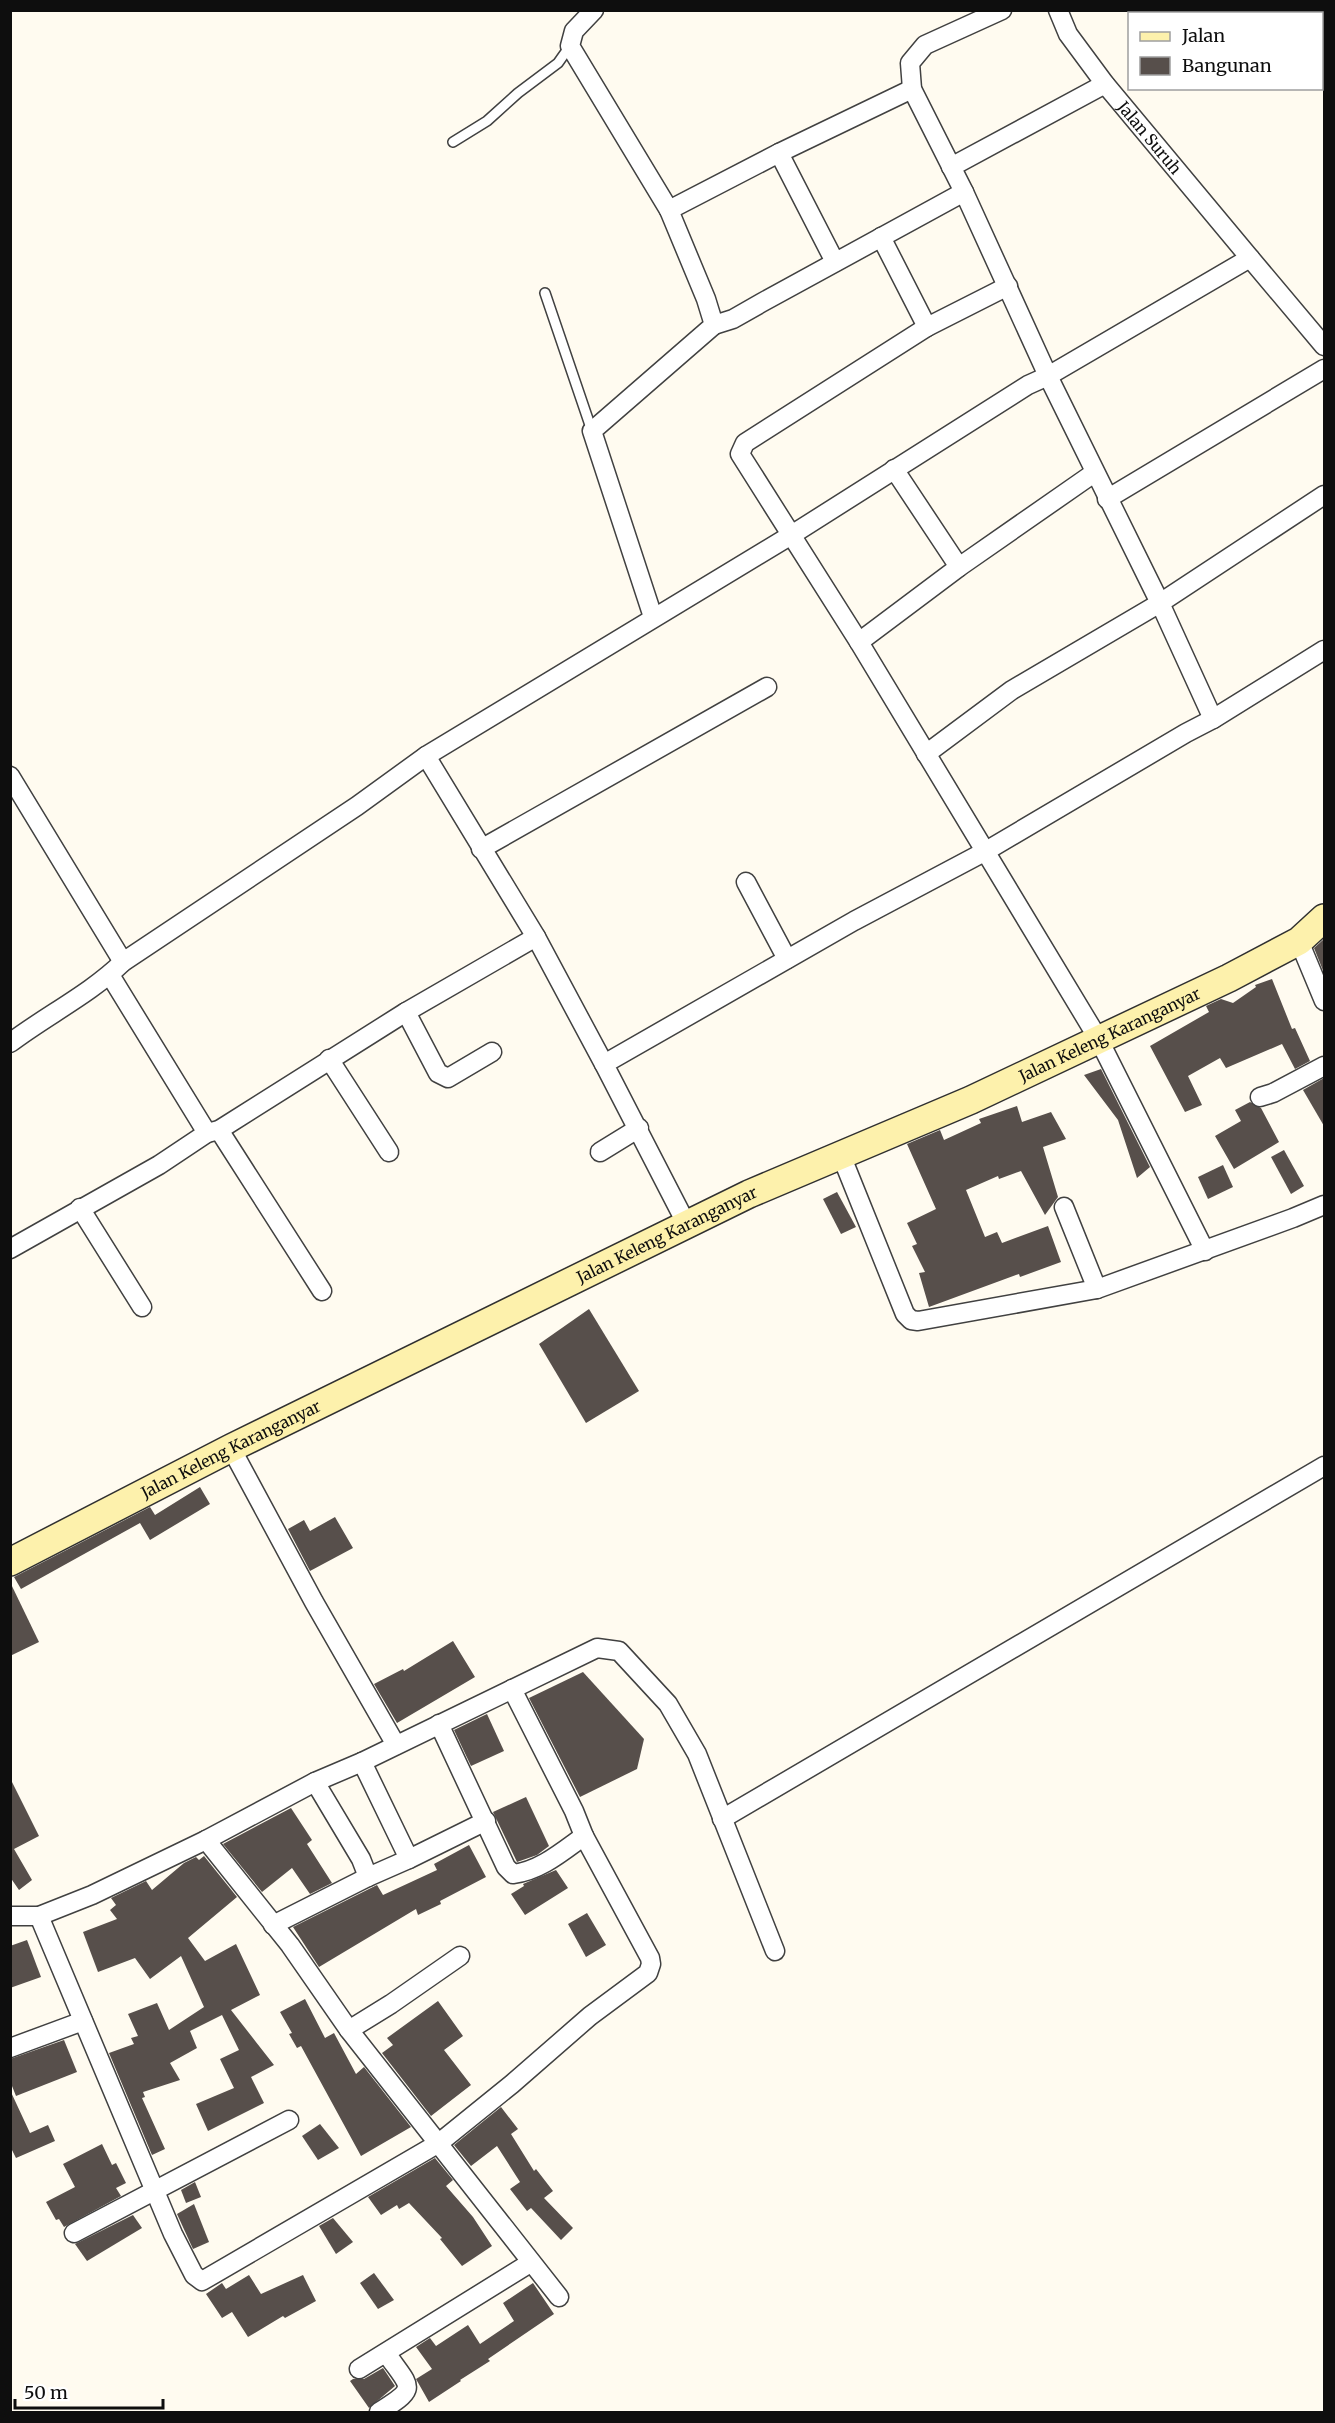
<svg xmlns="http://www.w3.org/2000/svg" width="1335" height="2423" font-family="Merriweather,serif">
  <rect width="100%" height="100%" fill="#fffbf0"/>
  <g fill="#574f4b">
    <polygon points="1324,939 1324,973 1314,948"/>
    <polygon points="1272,979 1292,1029 1295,1028 1310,1061 1295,1069 1282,1044 1226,1068 1220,1058 1188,1076 1202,1105 1185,1112 1150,1046 1209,1012 1206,1006 1221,999 1233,1003 1256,987 1255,985"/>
    <polygon points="1101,1069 1150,1167 1137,1178 1118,1120 1084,1075"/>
    <polygon points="1324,1078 1324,1126 1303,1090"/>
    <polygon points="1250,1102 1261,1108 1279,1142 1234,1169 1215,1136 1241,1121 1235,1110"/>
    <polygon points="1017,1106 1022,1122 1051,1112 1066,1139 1043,1147 1058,1197 1045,1215 1021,1171 999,1179 998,1176 966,1190 985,1237 997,1232 1002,1243 1048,1226 1061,1262 1020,1277 1019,1274 929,1307 919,1273 925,1272 912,1246 917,1244 907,1223 936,1209 907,1144 940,1130 944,1140 981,1123 979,1119"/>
    <polygon points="1284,1150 1304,1186 1291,1194 1271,1157"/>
    <polygon points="1223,1165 1233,1187 1208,1199 1198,1177"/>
    <polygon points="837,1192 856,1227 841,1234 823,1199"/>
    <polygon points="589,1309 639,1391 586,1423 539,1344"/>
    <polygon points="200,1487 210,1504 150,1540 140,1523 21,1589 14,1577 150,1507 155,1515"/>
    <polygon points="335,1517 353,1548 310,1571 288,1529 304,1520 310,1531"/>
    <polygon points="10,1582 39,1642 10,1656"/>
    <polygon points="453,1641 475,1677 397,1723 374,1684 403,1669 404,1671"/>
    <polygon points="583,1672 644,1739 637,1769 580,1797 529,1698"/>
    <polygon points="487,1714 504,1751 471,1766 454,1730"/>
    <polygon points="10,1778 39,1836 14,1849 32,1880 19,1890 10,1877"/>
    <polygon points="526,1797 549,1846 537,1855 517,1862 493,1812"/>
    <polygon points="291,1808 312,1840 307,1844 332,1883 310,1894 292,1868 262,1892 223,1844"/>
    <polygon points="469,1845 486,1877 440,1901 441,1904 418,1915 416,1909 319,1967 293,1927 377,1885 383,1895 437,1870 434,1864"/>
    <polygon points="204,1856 237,1897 188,1938 205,1961 236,1944 260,1995 231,2010 274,2065 251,2077 264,2103 208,2131 196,2104 234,2088 220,2059 239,2050 222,2015 190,2031 197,2048 170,2063 180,2080 143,2092 145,2097 142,2098 165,2149 152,2155 109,2053 134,2044 131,2038 138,2036 128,2014 157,2003 169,2030 204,2007 181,1956 150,1979 135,1958 98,1972 83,1932 117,1919 110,1910 116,1905 111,1898 146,1881 152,1890 184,1863 196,1857 199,1860"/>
    <polygon points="556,1870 568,1888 525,1915 511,1894 524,1886 523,1884"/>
    <polygon points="587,1913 606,1945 586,1957 568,1924"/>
    <polygon points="27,1940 41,1977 10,1988 10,1946"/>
    <polygon points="305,1999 325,2038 334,2033 356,2074 364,2067 411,2127 361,2156 301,2046 297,2048 289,2034 292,2033 280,2012"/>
    <polygon points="438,2001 463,2036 444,2050 471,2085 431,2116 382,2053 393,2045 387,2038"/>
    <polygon points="64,2040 77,2072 16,2096 10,2081 10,2059"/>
    <polygon points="10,2090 30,2133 48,2125 55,2141 16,2158 10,2146"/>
    <polygon points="501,2107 518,2129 511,2134 534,2171 536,2169 553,2191 544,2198 573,2228 561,2240 531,2208 527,2211 510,2189 520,2182 497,2146 471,2166 454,2145"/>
    <polygon points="320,2124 339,2148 318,2160 302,2136"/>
    <polygon points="102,2144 112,2165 116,2163 126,2183 116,2188 121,2196 64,2227 59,2219 56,2220 46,2202 75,2187 63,2164"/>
    <polygon points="435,2158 453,2180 446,2186 473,2217 492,2246 462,2266 440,2239 442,2238 409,2203 399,2209 397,2205 381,2215 368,2197"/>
    <polygon points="195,2182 201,2197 186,2203 181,2190"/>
    <polygon points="194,2204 209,2242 193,2249 177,2214"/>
    <polygon points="133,2215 142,2228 87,2261 75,2244"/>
    <polygon points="333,2218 353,2242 336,2254 319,2226"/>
    <polygon points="374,2273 394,2300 378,2309 360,2283"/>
    <polygon points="249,2275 261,2294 303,2275 316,2301 285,2318 283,2316 248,2337 232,2312 222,2318 206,2294 222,2283 226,2289"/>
    <polygon points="533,2283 554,2314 488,2359 490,2361 460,2380 461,2381 429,2402 416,2379 432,2369 416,2347 430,2338 436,2346 468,2325 480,2344 514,2321 503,2303"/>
    <polygon points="383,2368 395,2386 369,2408 350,2381 353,2379 364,2379"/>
  </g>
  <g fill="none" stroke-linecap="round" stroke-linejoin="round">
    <g stroke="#414141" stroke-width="12">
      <g id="lane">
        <polyline points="453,142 487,121 518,93 558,63 570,46"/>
        <polyline points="545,293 592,431"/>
      </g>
    </g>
    <g stroke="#414141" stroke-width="21">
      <g id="street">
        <polyline points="594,10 574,31 570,46 669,210"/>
        <polyline points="1002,10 925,45 910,63 912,89 964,192 1048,376 1160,603 1213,719"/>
        <path id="s1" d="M1058 10 1068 34 1105 84 1250 258"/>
        <polyline points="779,153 835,262"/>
        <polyline points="951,167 1105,84"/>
        <polyline points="881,237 927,327"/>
        <polyline points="1008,286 927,327 745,443 740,454 859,642 1099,1040 1205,1251"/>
        <polyline points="714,325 733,319 761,303 964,192"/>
        <polyline points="894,469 959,567"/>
        <polyline points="1107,499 1324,369"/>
        <polyline points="653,617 592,431 714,325 706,299 669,210 779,153 912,89"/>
        <polyline points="859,642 959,567 1094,473"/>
        <polyline points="926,754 1012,690 1160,603 1324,495"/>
        <polyline points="426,756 536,937 604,1064"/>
        <polyline points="10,776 123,962"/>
        <polyline points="481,849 767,687"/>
        <polyline points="746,882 787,959"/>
        <polyline points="1299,941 1324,1001"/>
        <polyline points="110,975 207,1133"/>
        <polyline points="406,1012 438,1073 448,1078 492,1052"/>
        <path d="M10 1043C47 1015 90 994 123 962L357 806 426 756 793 534 1028 385 1048 376 1250 258 1324 346"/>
        <polyline points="329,1059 389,1152"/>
        <polyline points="1260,1097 1273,1093 1324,1066"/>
        <polyline points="219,1130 322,1291"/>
        <polyline points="600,1152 639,1128"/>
        <polyline points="841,1155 905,1314 911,1320 918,1321 1097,1289 1293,1218 1324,1205"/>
        <polyline points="1064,1207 1097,1289"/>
        <polyline points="80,1208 142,1307"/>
        <polyline points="687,1225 604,1064 854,921 986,851 1186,733 1213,719 1324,650"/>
        <polyline points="10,1249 159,1165 207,1133 219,1130 406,1012 536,937"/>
        <polyline points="231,1448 314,1602 396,1745"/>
        <path d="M439 1724 506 1867 513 1874C540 1871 563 1851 584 1836L574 1811 512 1689"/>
        <polyline points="362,1762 409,1859 486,1821"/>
        <polyline points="315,1782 361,1859 368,1877"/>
        <polyline points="722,1819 1324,1466"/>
        <polyline points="206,1840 290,1945 349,2030 559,2297"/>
        <polyline points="10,1916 39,1916 92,1895 206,1840 315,1782 362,1762 597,1648 619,1651 668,1704 697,1754 775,1951"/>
        <polyline points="39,1916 173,2234 194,2275 202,2281 439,2143 512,2084 590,2016 648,1973 651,1964 650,1958 584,1836"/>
        <polyline points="273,1925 368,1877 409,1859"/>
        <polyline points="349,2030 391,2004 460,1956"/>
        <polyline points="10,2048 83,2021"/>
        <polyline points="74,2233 289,2120"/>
        <polyline points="359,2369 530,2263"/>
        <path d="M379 2412C419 2387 411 2389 386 2353"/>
      </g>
    </g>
    <g stroke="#303030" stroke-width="30">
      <g id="secondary">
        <path id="s2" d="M10 1562 231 1448 749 1194 971 1100 1229 978 1299 941 1324 918"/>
      </g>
    </g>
    <use href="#lane" stroke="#fff" stroke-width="9"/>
    <use href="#street" stroke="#fff" stroke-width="18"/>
    <use href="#secondary" stroke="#fdf1ac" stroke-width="27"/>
  </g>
  <g text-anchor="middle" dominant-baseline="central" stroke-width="6" stroke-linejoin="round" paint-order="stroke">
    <g font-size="16" fill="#0e0e0e" stroke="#fff">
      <text stroke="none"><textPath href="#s1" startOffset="158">Jalan Suruh</textPath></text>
      <text stroke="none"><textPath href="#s2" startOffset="1220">Jalan Keleng Karanganyar</textPath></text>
      <text stroke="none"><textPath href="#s2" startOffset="734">Jalan Keleng Karanganyar</textPath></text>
      <text stroke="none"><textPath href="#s2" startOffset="248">Jalan Keleng Karanganyar</textPath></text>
    </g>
  </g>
  <rect width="1335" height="2423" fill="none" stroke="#0e0e0e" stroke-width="24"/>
  <rect x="1128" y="12" width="195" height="78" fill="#ffffff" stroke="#9f9f9f" stroke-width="1.5"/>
  <rect x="1140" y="32" width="30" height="9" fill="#fdf1ac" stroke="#9f9f9f" stroke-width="1.5"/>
  <text x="1182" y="42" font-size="18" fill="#0e0e0e">Jalan</text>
  <rect x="1140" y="57" width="30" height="18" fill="#574f4b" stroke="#9f9f9f" stroke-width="1.5"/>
  <text x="1182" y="72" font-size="18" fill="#0e0e0e">Bangunan</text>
  <path d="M15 2399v9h148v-9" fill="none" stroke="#0e0e0e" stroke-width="3"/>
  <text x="24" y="2399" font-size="18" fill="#0e0e0e" stroke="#ffffff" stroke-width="4.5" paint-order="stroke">50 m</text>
</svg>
